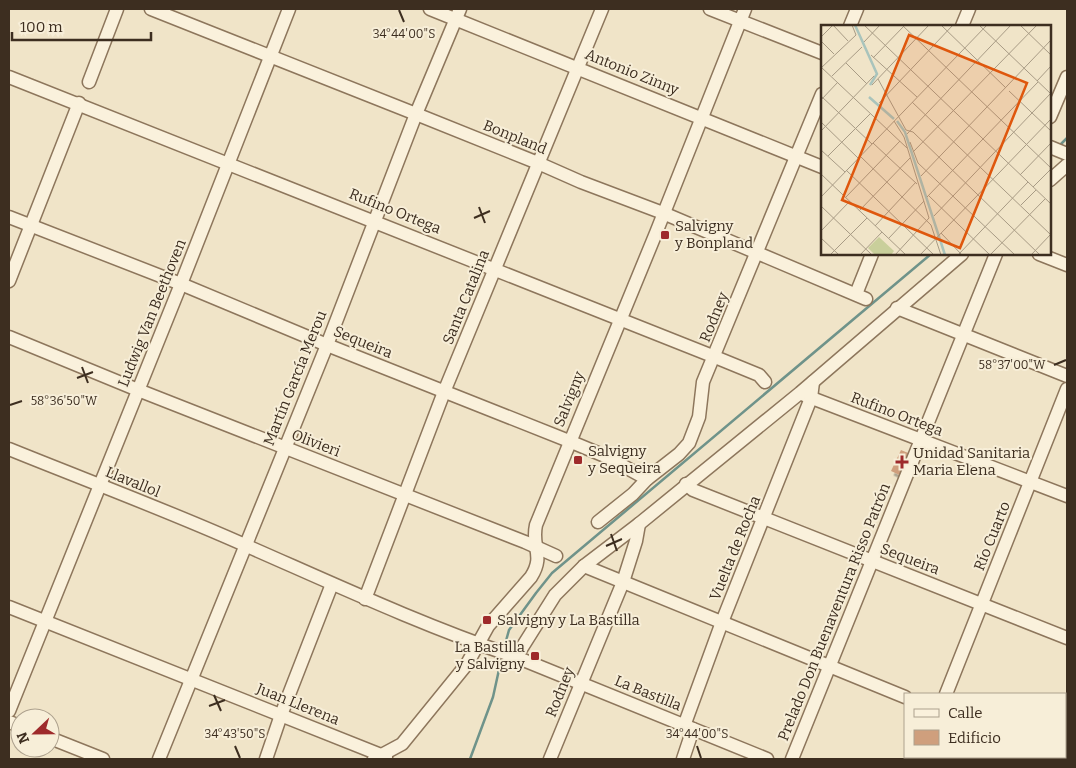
<svg xmlns="http://www.w3.org/2000/svg" width="1076" height="768" font-family="Bitter,serif">
  <defs>
    <filter id="shadow"><feDropShadow dx="2.5" dy="4.5" stdDeviation="0" flood-color="#0004"/></filter>
  </defs>
  <rect width="100%" height="100%" fill="#f0e4c8"/>
  <g fill="none" stroke-linecap="round" stroke-linejoin="round">
    <g stroke="#6f938a" stroke-width="2.5">
      <polyline points="1059,146 1067,138"/>
      <polyline points="504,648 509,630 536,593 552,573 931,254"/>
      <polyline points="470,759 493,697 502,656"/>
    </g>
  </g>
  <polygon fill="#cf9f7d" filter="url(#shadow)" points="901,450 913,455 904,477 891,471"/>
  <g fill="none" stroke-linecap="round" stroke-linejoin="round">
    <g stroke="#8d765c" stroke-width="15">
      <g id="minor">
        <polyline points="151,9 416,114 538,163 581,182 663,213 866,299"/>
        <polyline points="430,9 822,167"/>
        <polyline points="710,9 822,53"/>
        <polyline points="850,26 857,9"/>
        <polyline points="962,26 969,9"/>
        <polyline points="9,77 715,357 759,375 765,382"/>
        <polyline points="89,82 117,9"/>
        <polyline points="1050,117 1067,77"/>
        <polyline points="1050,147 1067,154"/>
        <polyline points="1050,180 1067,165"/>
        <polyline points="9,217 181,284 327,345 569,441 605,456 647,479"/>
        <polyline points="1039,254 1067,265"/>
        <polyline points="9,281 79,103"/>
        <polyline points="856,294 872,254"/>
        <polyline points="897,308 1067,376"/>
        <polyline points="9,337 138,390 525,542 556,556"/>
        <polyline points="804,395 1067,496"/>
        <path d="M9 449C88 481 169 511 247 546 336 585 424 626 516 657L767 759"/>
        <polyline points="686,484 693,490 1067,638"/>
        <polyline points="598,522 633,494 647,479 679,454 689,443 699,417 703,382 822,94"/>
        <polyline points="584,566 905,697"/>
        <polyline points="365,599 444,392 602,9"/>
        <polyline points="9,607 386,757"/>
        <polyline points="516,657 555,595 584,566 639,524 800,393 962,254"/>
        <polyline points="946,694 1067,389"/>
        <polyline points="9,711 181,284 289,9"/>
        <polyline points="1065,720 1067,714"/>
        <polyline points="9,722 20,726"/>
        <polyline points="684,726 722,622 811,398 813,382"/>
        <polyline points="50,738 103,759"/>
        <polyline points="159,759 327,345 416,114 460,9"/>
        <polyline points="266,759 281,715 332,584"/>
        <path d="M374 759 402 744 467 664 488 626 531 577C545 555 531 548 536 525L656 233 745 9"/>
        <polyline points="550,759 623,582 636,541 639,524"/>
        <polyline points="683,759 693,729"/>
        <polyline points="792,759 996,254"/>
        <polyline points="920,759 921,757"/>
        <polyline points="1049,759 1050,757"/>
      </g>
    </g>
    <use href="#minor" stroke="#faf1dc" stroke-width="12"/>
  </g>
  <path fill="none" stroke="#3d2e20" stroke-width="2" d="M399 10 404 22M479 207 485 223M474 218 490 211M1054 365 1066 360M82 367 88 383M77 378 93 372M10 405 22 401M611 534 617 551M606 546 622 539M214 695 221 711M209 706 225 700M235 746 240 758M697 746 701 758"/>
  <g fill="#9e2a2b" stroke="#f7eed8" stroke-width="2">
    <rect x="660" y="230" width="10" height="10" rx="2.5"/>
    <rect x="573" y="455" width="10" height="10" rx="2.5"/>
    <path d="M899.5 454.5h5v5h5v5h-5v5h-5v-5h-5v-5h5z"/>
    <rect x="482" y="615" width="10" height="10" rx="2.5"/>
    <rect x="530" y="651" width="10" height="10" rx="2.5"/>
  </g>
  <g text-anchor="middle" dominant-baseline="central" stroke-width="4" stroke-linejoin="round" paint-order="stroke">
    <g font-size="15" fill="#3d2e20" stroke="#f7eed8">
      <text transform="translate(632 72) rotate(22)">Antonio Zinny</text>
      <text transform="translate(515 137) rotate(22)">Bonpland</text>
      <text transform="translate(395 211) rotate(22)">Rufino Ortega</text>
      <text transform="translate(466 297) rotate(-68)">Santa Catalina</text>
      <text transform="translate(152 313) rotate(-68)">Ludwig Van Beethoven</text>
      <text transform="translate(714 317) rotate(-68)">Rodney</text>
      <text transform="translate(363 342) rotate(22)">Sequeira</text>
      <text transform="translate(295 378) rotate(-68)">Martín García Merou</text>
      <text transform="translate(569 399) rotate(-68)">Salvigny</text>
      <text transform="translate(897 414) rotate(21)">Rufino Ortega</text>
      <text transform="translate(316 443) rotate(21)">Olivieri</text>
      <text transform="translate(133 482) rotate(22)">Llavallol</text>
      <text transform="translate(992 536) rotate(-68)">Río Cuarto</text>
      <text transform="translate(735 548) rotate(-68)">Vuelta de Rocha</text>
      <text transform="translate(910 559) rotate(21)">Sequeira</text>
      <text transform="translate(834 612) rotate(-68)">Prelado Don Buenaventura Risso Patrón</text>
      <text transform="translate(560 692) rotate(-68)">Rodney</text>
      <text transform="translate(648 693) rotate(22)">La Bastilla</text>
      <text transform="translate(298 704) rotate(22)">Juan Llerena</text>
    </g>
    <g font-size="15" fill="#3d2e20" stroke="#f7eed8" text-anchor="start">
      <text x="675" y="226">Salvigny<tspan x="675" dy="17">y Bonpland</tspan></text>
      <text x="588" y="451">Salvigny<tspan x="588" dy="17">y Sequeira</tspan></text>
      <text x="913" y="453">Unidad Sanitaria<tspan x="913" dy="17">Maria Elena</tspan></text>
      <text x="497" y="620">Salvigny y La Bastilla</text>
      <text x="525" y="647" text-anchor="end">La Bastilla<tspan x="525" dy="17">y Salvigny</tspan></text>
    </g>
  </g>
  <g transform="translate(821 25)">
    <rect width="230" height="230" fill="#f0e4c8"/>
    <path d="M58 212 73 226 70 230H54L47 223Z" fill="#c9cf9b"/>
    <path fill="none" stroke="#a9c4bc" stroke-width="2.5" d="M34 0 56 49 49 60M48 72 73 94M76 96 84 107 124 230"/>
    <path fill="none" stroke="#a89b85" stroke-width="1" d="M12 0 27 16M43 0 230 179M81 0 230 143M120 0 185 63M158 0 230 69M199 0 230 30M0 12 12 0M0 16 13 29M43 17 59 0M50 30 96 72M52 33 84 0M25 38 46 59M0 42 86 123M0 43 35 10 31 0M11 51 41 22M57 54 85 105 92 107 219 230M216 56 230 41M51 60 108 0M188 66 230 106M0 71 51 119M0 75 17 57M91 77 230 210M58 78 132 0M73 96 83 112 108 193 74 230M0 97 37 133M0 106 53 51M86 109 190 0M89 117 97 138 194 230M52 118 96 159M0 125 24 147M92 127 216 0M7 131 49 89M39 131 110 200 120 230M25 145 113 230M0 149 85 230M199 150 230 118M100 151 230 15M212 162 230 144M108 171 169 230M0 172 166 0M25 172 79 116M106 172 217 57M200 180 215 165M0 181 51 230M38 186 89 133M113 191 230 68M54 201 95 157M0 206 29 176M120 208 141 230M0 213 18 230M68 213 103 176M9 230 46 193M39 230 61 207M99 230 230 94M137 230 207 157M169 230 224 174M210 230 230 209"/>
    <path fill="#df570d" fill-opacity="0.15" stroke="#df570d" stroke-width="2.5" d="M88 10 206 58 139 223 21 175Z"/>
    <rect width="230" height="230" fill="none" stroke="#3d2e20" stroke-width="2.5"/>
  </g>
  <g font-size="12" text-anchor="middle" fill="#3d2e20" stroke="#f7eed8" stroke-width="4" stroke-linejoin="round" paint-order="stroke">
    <text x="404" y="38">34°44'00"S</text>
    <text x="1012" y="369">58°37'00"W</text>
    <text x="64" y="405">58°36'50"W</text>
    <text x="235" y="738">34°43'50"S</text>
    <text x="697" y="738">34°44'00"S</text>
  </g>
  <rect width="1076" height="768" fill="none" stroke="#3d2e20" stroke-width="20"/>
  <rect x="904" y="693" width="162" height="65" fill="#f7eed8" stroke="#ada18e"/>
  <rect x="914" y="709" width="25" height="8" fill="#faf1dc" stroke="#ada18e"/>
  <text x="948" y="718" font-size="15" fill="#3d2e20">Calle</text>
  <rect x="914" y="730" width="25" height="15" fill="#cf9f7d" stroke="#ada18e"/>
  <text x="948" y="743" font-size="15" fill="#3d2e20">Edificio</text>
  <g transform="translate(35 733) rotate(248)"><circle r="24" fill="#f7eed8" stroke="#ada18e"/>
  <path d="M0-4L9 19L0 12L-9 19Z" fill="#9e2a2b"/>
  <text y="-8" font-size="14" font-weight="bold" text-anchor="middle" fill="#3d2e20">N</text>
  </g>
  <path d="M12 32v8h139v-8" fill="none" stroke="#3d2e20" stroke-width="2.5"/>
  <text x="20" y="32" font-size="15" fill="#3d2e20" stroke="#f7eed8" stroke-width="4" paint-order="stroke">100 m</text>
</svg>
